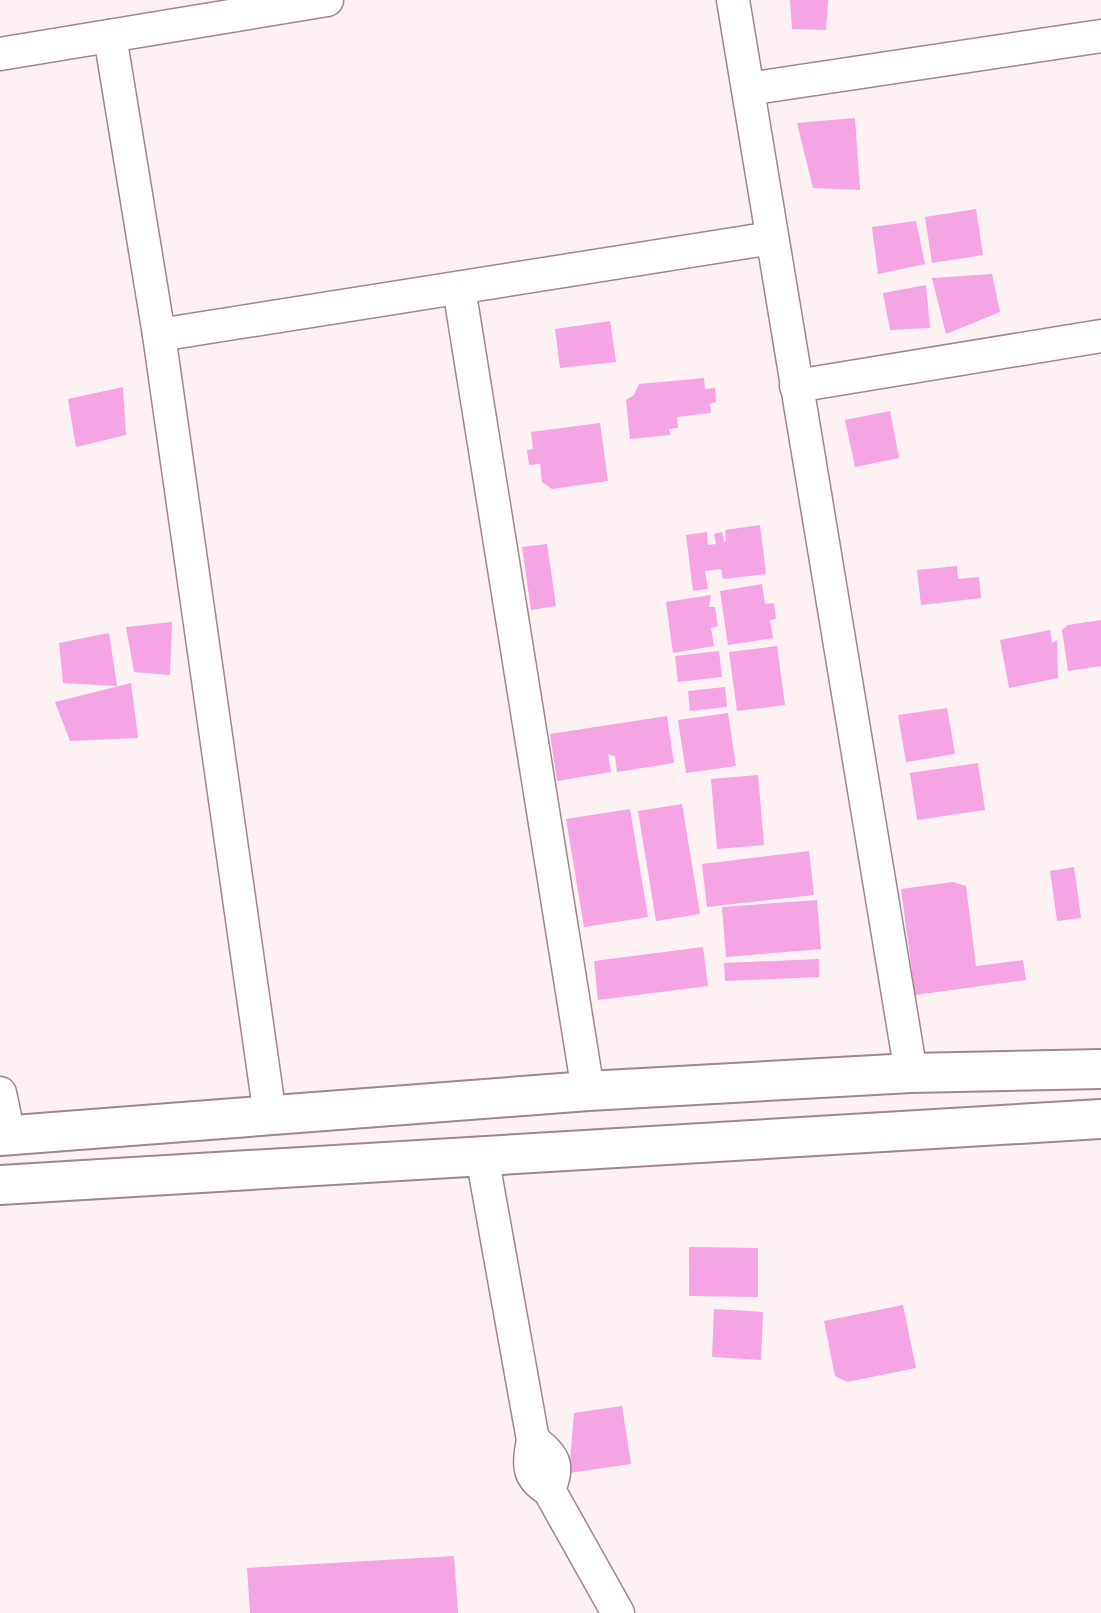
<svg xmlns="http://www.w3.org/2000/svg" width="1101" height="1613" font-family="'Alegreya Sans',sans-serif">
  <rect width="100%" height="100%" fill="#fef1f4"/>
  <g fill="#f5a4e4">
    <polygon points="790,0 828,0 826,30 792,29"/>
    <polygon points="855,118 860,190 813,188 797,123"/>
    <polygon points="976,209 983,255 932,263 925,217"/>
    <polygon points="916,221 925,264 878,274 872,227"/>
    <polygon points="992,274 1000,312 946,334 932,278"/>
    <polygon points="926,285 930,328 890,330 883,293"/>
    <polygon points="610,321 616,362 560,368 555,329"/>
    <polygon points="704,378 705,389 715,388 716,402 710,404 711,413 677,417 678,428 669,429 670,435 630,439 626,400 634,395 639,384"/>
    <polygon points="123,387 126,435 76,447 68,399"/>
    <polygon points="890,411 899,458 855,467 845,420"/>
    <polygon points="600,423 608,481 552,489 542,482 540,464 529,465 527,450 533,449 531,432"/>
    <polygon points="760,525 766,574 723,579 721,569 705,571 708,589 693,591 686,535 707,532 708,545 716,544 714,534 722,532 724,542 726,541 725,530"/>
    <polygon points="547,544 556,606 531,610 522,547"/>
    <polygon points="957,566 958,579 979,577 981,598 921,605 917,570"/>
    <polygon points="762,584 765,604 774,603 776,619 770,620 773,638 728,645 720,591"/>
    <polygon points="711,595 709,607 715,607 718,626 711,628 714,646 673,653 666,602"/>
    <polygon points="1101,620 1101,666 1068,671 1062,630 1068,625"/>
    <polygon points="172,622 170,675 134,672 126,627"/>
    <polygon points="1050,630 1052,643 1057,640 1058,678 1009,688 1000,640"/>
    <polygon points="109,633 117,686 63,683 59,643"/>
    <polygon points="777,646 785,705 737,711 729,652"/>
    <polygon points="719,651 722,677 678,682 675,656"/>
    <polygon points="131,683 138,738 70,741 55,702"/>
    <polygon points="725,687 727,707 690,711 688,691"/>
    <polygon points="947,708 955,754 906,762 898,715"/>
    <polygon points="728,713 736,766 686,773 678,720"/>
    <polygon points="667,716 674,763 617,772 615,756 608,754 611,772 557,781 550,734"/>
    <polygon points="978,763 985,810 917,820 910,773"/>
    <polygon points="758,775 764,845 717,849 711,779"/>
    <polygon points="682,804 700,914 656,921 638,811"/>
    <polygon points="630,809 648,917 584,927 566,819"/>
    <polygon points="809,851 814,895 707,907 702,864"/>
    <polygon points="1074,867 1081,918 1057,921 1050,871"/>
    <polygon points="953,882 966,886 976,966 1023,960 1026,980 915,995 901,889"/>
    <polygon points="817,900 821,949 726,957 722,907"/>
    <polygon points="703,947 708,986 598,1000 594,961"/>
    <polygon points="819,959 819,977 725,981 724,963"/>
    <polygon points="689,1247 758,1248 758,1297 689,1296"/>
    <polygon points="903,1305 916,1368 847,1382 835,1376 824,1321"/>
    <polygon points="714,1309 763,1312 761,1360 712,1357"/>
    <polygon points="622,1406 631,1464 569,1473 574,1413"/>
    <polygon points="454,1556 458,1613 250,1613 247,1568"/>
  </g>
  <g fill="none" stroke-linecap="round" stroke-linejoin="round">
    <g stroke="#a1858a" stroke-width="35">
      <g id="minor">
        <polyline points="733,0 911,1073"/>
        <polyline points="110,36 159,335 270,1116"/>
        <polyline points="0,54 327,0"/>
        <polyline points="748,89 1101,36"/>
        <polyline points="459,288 588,1091"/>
        <polyline points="159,335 772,238"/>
        <polyline points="796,386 1101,336"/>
        <polyline points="0,1093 9,1135"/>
        <path d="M482 1156 533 1440C528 1464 527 1477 549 1490L618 1613"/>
        <path d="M533 1440C555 1458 559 1464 549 1490"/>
      </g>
    </g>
    <g stroke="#a1858a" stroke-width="42">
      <g id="major">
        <polyline points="0,1136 588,1091 911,1073 1101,1069"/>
        <polyline points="0,1185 1101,1119"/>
      </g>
    </g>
    <use href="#minor" stroke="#fff" stroke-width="32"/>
    <use href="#major" stroke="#fff" stroke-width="38"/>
  </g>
</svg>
